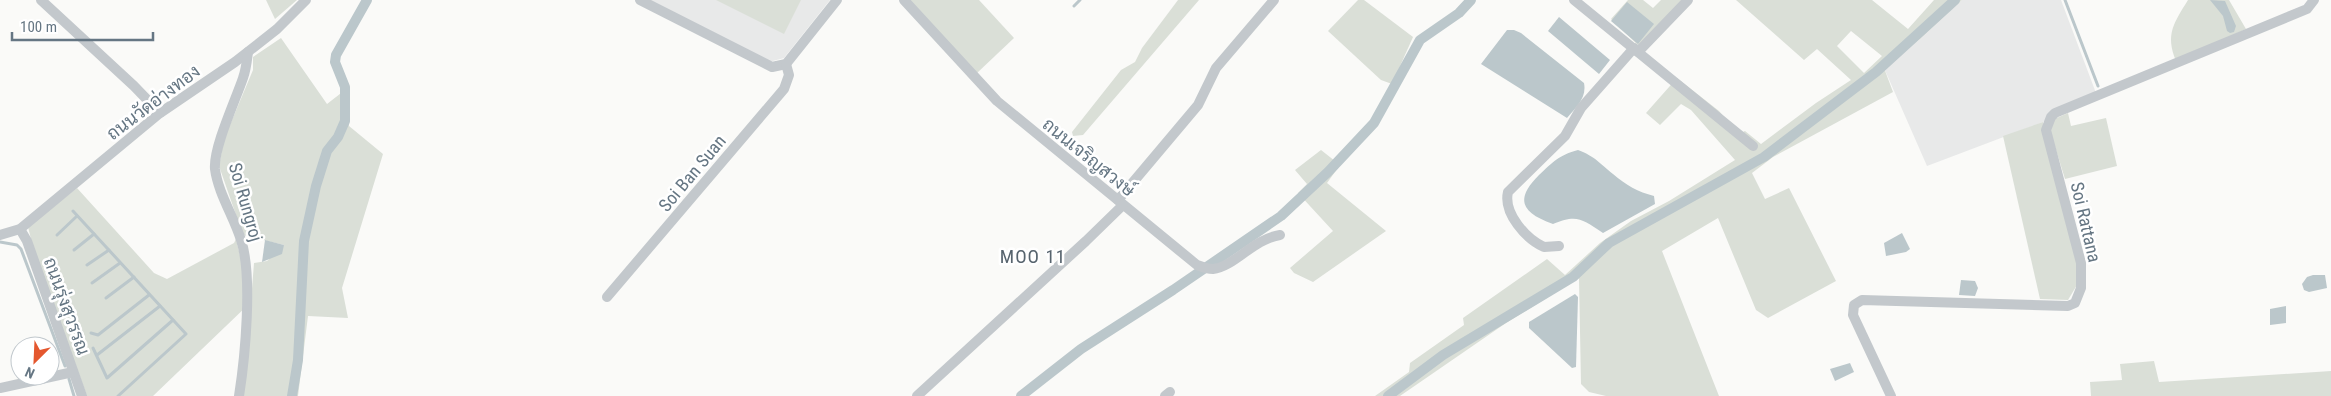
<svg xmlns="http://www.w3.org/2000/svg" width="2331" height="396" font-family="'Roboto Condensed',Sarabun,sans-serif">
  <rect width="100%" height="100%" fill="#fafaf8"/>
  <g fill="#e8e9e9">
    <polygon points="650,0 830,0 784,58 769,62"/>
    <polygon points="1962,0 2061,0 2096,93 2043,122 1927,166 1884,68 1920,39"/>
  </g>
  <g fill="#dadfd7" fill-rule="evenodd">
    <polygon points="266,0 297,0 275,19"/>
    <polygon points="716,0 801,0 784,34"/>
    <polygon points="909,0 979,0 1014,38 977,73"/>
    <polygon points="1178,0 1199,0 1083,135 1073,136 1072,132 1121,70 1135,62 1142,48"/>
    <polygon points="1358,0 1364,0 1413,37 1392,84 1381,80 1328,31"/>
    <polygon points="1628,0 1643,0 1653,8 1661,0 1683,0 1640,47 1611,19"/>
    <path d="M1736 0H1872L1908 29 1934 0H1962L1920 39 1884 68 1893 92 1773 157 1752 173 1765 199 1789 188 1836 281 1768 318 1756 310 1718 218 1662 251 1719 396H1606L1589 392 1581 384 1579 278 1506 323 1400 396H1375L1409 372 1410 363 1464 325 1463 318 1547 259 1565 275 1600 243 1631 221 1669 201 1735 160 1691 110 1681 104 1660 125 1646 113 1677 78 1719 111 1739 134 1745 131 1761 144 1816 103 1851 80 1817 49 1804 60ZM1851 31 1882 56 1864 73 1837 46Z"/>
    <path d="M2188 0H2229L2246 29 2176 61C2165 34 2174 23 2188 0Z"/>
    <polygon points="281,38 327,104 345,90 349,126 383,154 342,288 348,318 308,316 298,396 242,396 250,303 153,396 87,396 34,251 28,227 77,188 154,273 167,279 234,243 236,239 251,301 254,263 267,261 284,245 243,235 219,166 224,139 253,70 253,57"/>
    <polygon points="2068,113 2071,126 2106,118 2117,166 2065,179 2049,127 2052,120"/>
    <polygon points="2043,122 2077,264 2077,285 2068,300 2040,299 2003,136"/>
    <polygon points="1321,150 1340,165 1327,183 1386,231 1313,282 1294,273 1290,268 1333,231 1298,193 1307,184 1295,170"/>
    <polygon points="2154,361 2159,382 2331,371 2331,396 2091,396 2090,382 2122,380 2120,364"/>
  </g>
  <g fill="#bbc7cb">
    <polygon points="2210,0 2225,1 2236,26 2234,32 2230,33 2227,31 2223,16"/>
    <polygon points="1627,2 1654,24 1638,44 1611,21"/>
    <polygon points="1559,17 1610,60 1599,74 1548,31"/>
    <path d="M1507 30H1514L1521 33 1584 83C1587 98 1576 107 1567 118L1481 64Z"/>
    <path d="M1578 150C1596 157 1599 163 1613 174 1626 185 1638 192 1654 196L1655 204 1603 233C1582 219 1577 214 1553 224 1522 213 1514 200 1539 175 1553 162 1559 155 1578 150Z"/>
    <polygon points="1902,233 1910,249 1906,252 1886,256 1884,243"/>
    <polygon points="265,240 284,245 282,254 262,262"/>
    <polygon points="2313,275 2325,275 2327,288 2309,292 2304,290 2302,284 2307,277"/>
    <polygon points="1961,280 1975,281 1978,288 1975,296 1959,295"/>
    <polygon points="1575,294 1578,297 1576,367 1572,368 1529,328 1529,322"/>
    <polygon points="2286,306 2286,323 2270,325 2270,309"/>
    <polygon points="1850,363 1854,372 1835,381 1830,369"/>
  </g>
  <g fill="none" stroke-linecap="round" stroke-linejoin="round">
    <g stroke="#bbc7cb" stroke-width="3">
      <polyline points="2065,0 2098,86"/>
      <polyline points="1074,6 1080,0"/>
      <polyline points="73,211 186,334 118,396"/>
      <polyline points="57,235 77,216"/>
      <polyline points="0,242 17,245 21,249 65,366"/>
      <polyline points="74,250 94,234"/>
      <polyline points="87,265 109,250"/>
      <polyline points="92,283 120,263"/>
      <polyline points="106,298 134,277"/>
      <polyline points="91,333 98,335 149,295"/>
      <polyline points="93,348 107,378 173,320"/>
      <polyline points="97,355 160,306"/>
      <polyline points="69,379 74,396"/>
    </g>
    <g stroke="#bbc7cb" stroke-width="10">
      <polyline points="292,396 298,360 304,241 316,186 327,151 338,137 345,121 345,87 335,62 336,55 367,0"/>
      <polyline points="1021,396 1081,349 1173,290 1281,216 1328,172 1374,123 1420,40 1459,13 1471,0"/>
      <polyline points="1388,396 1443,355 1573,277 1609,243 1764,157 1876,72 1955,0"/>
    </g>
    <g stroke="#c3c8cc" stroke-width="10">
      <polyline points="41,0 134,86 160,113"/>
      <polyline points="640,0 772,67 786,64 837,0"/>
      <path d="M904 0 997 101 1197 265C1202 267 1208 269 1213 269 1234 267 1253 239 1280 235"/>
      <polyline points="1574,0 1753,146"/>
      <polyline points="1638,52 1688,0"/>
      <polyline points="1118,200 1198,105 1216,68 1274,0"/>
      <polyline points="20,229 27,241 82,396"/>
      <polyline points="0,235 20,229 160,113 235,62 277,29 306,0"/>
      <path d="M1559 246 1544 247C1526 239 1503 213 1508 192L1565 136 1581 108 1634 48"/>
      <polyline points="607,297 784,89 789,75 786,64"/>
      <polyline points="0,388 73,372"/>
      <path d="M239 396C245 358 253 276 241 240 234 217 218 193 215 169 213 148 236 99 243 78 246 70 247 60 248 52"/>
      <polyline points="917,396 1086,241 1123,205"/>
      <polyline points="1165,396 1170,392"/>
      <polyline points="1891,396 1853,315 1854,305 1862,300 2068,306 2075,303 2081,288 2081,263 2046,130 2051,117 2055,113 2307,9 2314,0"/>
    </g>
  </g>
  <g text-anchor="middle" dominant-baseline="central" stroke-width="5" stroke-linejoin="round" paint-order="stroke">
    <g font-size="18" fill="#657683" stroke="#fff">
      <text transform="translate(153 102) rotate(-37)">ถนนวัดอ่างทอง</text>
      <text transform="translate(1089 157) rotate(39)">ถนนเจริญสวงษ์</text>
      <text transform="translate(692 173) rotate(-50)">Soi Ban Suan</text>
      <text transform="translate(246 202) rotate(74)">Soi Rungroj</text>
      <text transform="translate(2086 222) rotate(77)">Soi Rattana</text>
      <text transform="translate(67 306) rotate(70)">ถนนรุ่งสุวรรณ</text>
    </g>
    <g font-size="19" letter-spacing="1" fill="#57646e" stroke="#fff">
      <text x="1033" y="256">MOO 11</text>
    </g>
  </g>
  <g transform="translate(35 361) rotate(204)"><circle r="24" fill="#ffffff" stroke="#c1c8cd"/>
  <path d="M0-4L9 19L0 12L-9 19Z" fill="#e4572e"/>
  <text y="-8" font-size="14" font-weight="bold" text-anchor="middle" fill="#657683">N</text>
  </g>
  <path d="M12 32v8h141v-8" fill="none" stroke="#657683" stroke-width="2.5"/>
  <text x="20" y="32" font-size="15" fill="#657683" stroke="#ffffff" stroke-width="4" paint-order="stroke">100 m</text>
</svg>
